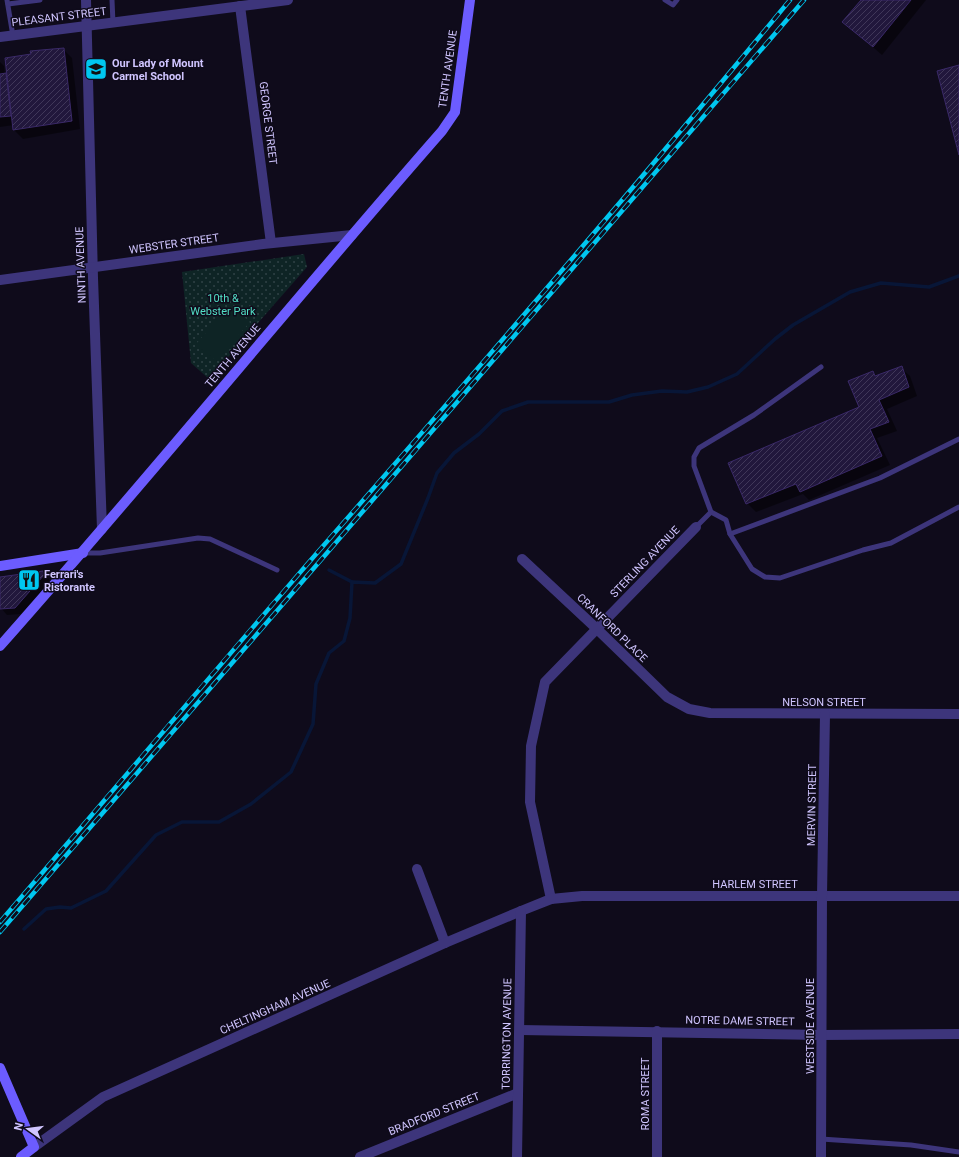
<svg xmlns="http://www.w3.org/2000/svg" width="959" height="1157" font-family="Roboto,sans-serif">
  <defs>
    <pattern id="green-dots" width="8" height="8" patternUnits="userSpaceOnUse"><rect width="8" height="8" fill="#0e2425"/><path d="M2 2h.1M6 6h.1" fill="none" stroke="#304246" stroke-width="1.8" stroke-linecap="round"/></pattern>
    <pattern id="building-hatch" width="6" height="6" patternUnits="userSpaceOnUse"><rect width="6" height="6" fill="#21173c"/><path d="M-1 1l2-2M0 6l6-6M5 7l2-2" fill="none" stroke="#403759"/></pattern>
  </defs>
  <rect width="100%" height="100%" fill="#0f0b1b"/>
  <polygon fill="url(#green-dots)" points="304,254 307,267 209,379 191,363 182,272"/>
  <polygon fill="#0e2425" points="230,305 250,322 216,361 196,344"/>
  <g fill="#0007">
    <polygon points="863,0 926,0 882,55 844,22"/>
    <polygon points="63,49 72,58 80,129 23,139 14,130 14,125 0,127 0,62 4,66 5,74 8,74"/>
    <polygon points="901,368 910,376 917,396 887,409 897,431 877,438 890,465 809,500 803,494 756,512 747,503 861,408 873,372 877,376"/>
    <polygon points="42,573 49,579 50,582 21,614 7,615 0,607 0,578"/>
  </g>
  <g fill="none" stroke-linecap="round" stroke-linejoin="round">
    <g stroke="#081637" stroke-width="3.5">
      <polyline points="329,570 352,582"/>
      <polyline points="24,929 46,909 60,907 71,908 106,891 156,835 182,822 219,822 251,804 291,772 313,724 316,684 329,653 344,641 350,618 352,582 375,583 401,564 428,498 437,473 454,453 479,434 502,411 528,402 609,402 632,395 662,391 687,392 708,387 737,374 775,339 793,325 850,292 881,283 929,287 959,276"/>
    </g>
  </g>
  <g fill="url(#building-hatch)" stroke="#3a2968">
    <polygon points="861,0 911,0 873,47 842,22"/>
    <polygon points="64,48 72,121 13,130 5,58 31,54 30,51"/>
    <polygon points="959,65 959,155 937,71"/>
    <polygon points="6,73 11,116 0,117 0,74"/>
    <polygon points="902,366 909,387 879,400 889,422 870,429 882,456 800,492 796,484 746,504 728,463 859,407 848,381 873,371 875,376"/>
    <polygon points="43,571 44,575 15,608 0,609 0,577"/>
  </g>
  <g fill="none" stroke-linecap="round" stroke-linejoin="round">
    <g stroke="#3d357b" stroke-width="5">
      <polyline points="7,0 13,36"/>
      <polyline points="112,0 113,23"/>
      <polyline points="665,0 673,5 677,0"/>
      <polyline points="8,4 40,0"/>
      <polyline points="711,512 726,520 730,534 752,569 765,577 780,578 863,550 891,543 959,507"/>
      <polyline points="696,527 711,512 694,466 694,457 699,448 754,415 821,367"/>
      <polyline points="730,534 880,478 959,439"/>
      <polyline points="83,553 100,553 198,538 210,539 277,570"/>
      <polyline points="821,1139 911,1145 959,1152"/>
    </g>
    <g stroke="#3d357b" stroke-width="10">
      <polyline points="86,0 93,278 102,529"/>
      <polyline points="240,6 271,243"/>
      <polyline points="0,37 288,0"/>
      <polyline points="0,280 263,244 352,235"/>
      <polyline points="522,559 597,629 667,697 689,709 710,713 959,714"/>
      <polyline points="417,869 445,943"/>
      <polyline points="551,899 530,802 531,746 545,682 696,527"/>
      <polyline points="520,1030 822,1035 959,1034"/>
      <polyline points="657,1031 657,1157"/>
      <polyline points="34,1147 103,1097 445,943 521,911 551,899 582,896 959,896"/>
      <polyline points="360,1157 518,1093"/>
      <polyline points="517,1157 521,911"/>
      <polyline points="821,1157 822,896 825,714"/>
    </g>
    <g stroke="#6c5cff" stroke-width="10">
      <polyline points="0,566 83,553"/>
      <path d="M0 646C150 477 293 301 442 131L455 112 470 0"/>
      <polyline points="0,1068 34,1147 21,1157"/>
    </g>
    <g stroke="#00c7f0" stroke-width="4.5">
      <g id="rail">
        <path d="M0 922C103 802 206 681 310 561 472 376 633 190 790 0"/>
        <polyline points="0,932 804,0"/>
      </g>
    </g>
    <use href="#rail" stroke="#0f0b1b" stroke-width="3" stroke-dasharray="9" stroke-linecap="butt"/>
  </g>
  <defs>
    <g id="school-square" transform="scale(1.15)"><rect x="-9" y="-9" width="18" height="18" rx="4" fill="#00c7f0" stroke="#0f0b1b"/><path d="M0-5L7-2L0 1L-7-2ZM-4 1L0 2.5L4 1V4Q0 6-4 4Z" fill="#111"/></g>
    <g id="restaurant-square" transform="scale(1.15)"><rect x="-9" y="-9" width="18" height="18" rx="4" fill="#00c7f0" stroke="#0f0b1b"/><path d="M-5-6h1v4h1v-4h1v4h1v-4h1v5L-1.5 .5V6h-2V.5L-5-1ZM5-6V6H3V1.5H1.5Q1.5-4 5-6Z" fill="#111"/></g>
  </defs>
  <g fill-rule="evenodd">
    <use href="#school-square" x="96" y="69"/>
    <use href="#restaurant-square" x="29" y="580"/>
  </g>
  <g text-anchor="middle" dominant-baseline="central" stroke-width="3" stroke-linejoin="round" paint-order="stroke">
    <g font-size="11" fill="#d0c5ff" stroke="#0f0b1b">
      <text transform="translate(59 17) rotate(-7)">PLEASANT STREET</text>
      <text transform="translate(448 69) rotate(-82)">TENTH AVENUE</text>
      <text transform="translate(268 123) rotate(83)">GEORGE STREET</text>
      <text transform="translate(174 244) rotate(-8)">WEBSTER STREET</text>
      <text transform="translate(81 265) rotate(-92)">NINTH AVENUE</text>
      <text transform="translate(233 356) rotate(-50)">TENTH AVENUE</text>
      <text transform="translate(645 562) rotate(-46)">STERLING AVENUE</text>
      <text transform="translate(612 628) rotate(44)">CRANFORD PLACE</text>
      <text x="824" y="702">NELSON STREET</text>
      <text transform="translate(812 805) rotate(-89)">MERVIN STREET</text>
      <text x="755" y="884">HARLEM STREET</text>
      <text transform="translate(275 1007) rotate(-24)">CHELTINGHAM AVENUE</text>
      <text transform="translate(740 1021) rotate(1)">NOTRE DAME STREET</text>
      <text transform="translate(810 1026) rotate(-90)">WESTSIDE AVENUE</text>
      <text transform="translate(507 1034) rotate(-89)">TORRINGTON AVENUE</text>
      <text transform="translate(645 1094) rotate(-90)">ROMA STREET</text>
      <text transform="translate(434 1114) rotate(-22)">BRADFORD STREET</text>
    </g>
    <g font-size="11" font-weight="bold" fill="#d0c5ff" stroke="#0f0b1b" text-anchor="start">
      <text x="112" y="63">Our Lady of Mount<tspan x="112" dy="13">Carmel School</tspan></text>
      <text x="44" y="574">Ferrari's<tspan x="44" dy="13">Ristorante</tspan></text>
    </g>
    <g font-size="11" fill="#52dec5" stroke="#0f0b1b">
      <text x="223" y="298">10th &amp;<tspan x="223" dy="13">Webster Park</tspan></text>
    </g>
  </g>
  <g transform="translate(28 1129) rotate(284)" stroke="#0f0b1b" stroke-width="3" paint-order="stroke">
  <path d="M0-3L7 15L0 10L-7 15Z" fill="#d0c5ff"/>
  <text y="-6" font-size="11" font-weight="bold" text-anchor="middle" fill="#d0c5ff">N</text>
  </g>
</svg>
